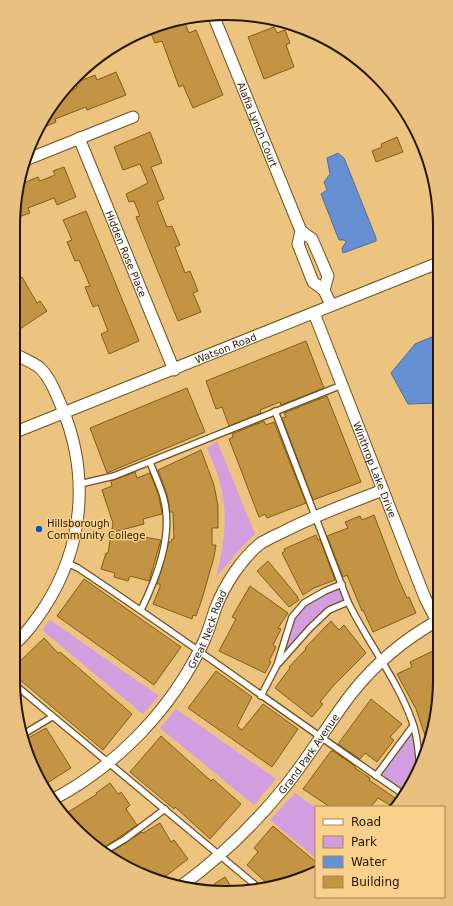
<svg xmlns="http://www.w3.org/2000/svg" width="453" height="906" font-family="'DejaVu Sans',sans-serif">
  <rect width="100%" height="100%" fill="#ecc37f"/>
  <g fill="#d29ee0">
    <path d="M217 441 255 534 240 549 216 577C229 528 229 495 207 448Z"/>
    <polygon points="342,584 348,602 329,610 277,665 292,617 304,603"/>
    <polygon points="50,620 159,696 143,714 42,630"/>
    <polygon points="176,709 276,779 254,805 160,728"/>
    <polygon points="413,726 420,767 418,774 403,794 376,776"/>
    <polygon points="295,793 316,808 316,858 270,820"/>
  </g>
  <g fill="#6590d3" stroke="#526c94">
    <polygon points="338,153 344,158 376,238 376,241 343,253 342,248 346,242 344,240 339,240 321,194 327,190 324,182 330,174 327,158"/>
    <polygon points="439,334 439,403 408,404 391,373 415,344"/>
  </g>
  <g fill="#c29444" stroke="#825e14">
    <polygon points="184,21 189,33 196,30 223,95 193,108 183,85 179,87 162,41 155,43 149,29 158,24"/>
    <polygon points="274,27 277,33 285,30 290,43 286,45 294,67 264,79 248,37"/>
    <polygon points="116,72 126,95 87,110 86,107 55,119 56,122 37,130 65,93 77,88 75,83 95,75 97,80"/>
    <polygon points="150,132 162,163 151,167 164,199 157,202 167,227 172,226 180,245 175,247 185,273 190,271 198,291 193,293 201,312 178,321 136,217 140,216 134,201 129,202 126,194 148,183 140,164 123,170 114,147"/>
    <polygon points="397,137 403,152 376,162 372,151 382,147 381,144"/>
    <polygon points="64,167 76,197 57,205 54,198 28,208 30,213 13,219 21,184 38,177 40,181 55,175 53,171"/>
    <polygon points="86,211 139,341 109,354 101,334 108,331 98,305 93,307 85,287 90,286 79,260 75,261 67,242 72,240 63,220"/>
    <polygon points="22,277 37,303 40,301 47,311 17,331 13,325 13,283"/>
    <polygon points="306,341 324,388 281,405 280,402 260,410 261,413 229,426 222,407 216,409 206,381"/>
    <polygon points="187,388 205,432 107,473 90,428"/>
    <polygon points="327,396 361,482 313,500 282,418 286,417 284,413"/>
    <polygon points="264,421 266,425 274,422 306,503 267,518 265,514 259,517 229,439 233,437 232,434"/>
    <polygon points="201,450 214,485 218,506 218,528 212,528 212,545 216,545 214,557 202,599 196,616 193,615 192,619 153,604 160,587 160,584 157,584 169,542 171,542 172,539 174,539 173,512 170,512 167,494 158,470"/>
    <polygon points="135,472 137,478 150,473 159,496 162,514 143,519 144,524 114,532 161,540 149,581 130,576 128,581 114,577 115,573 101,569 106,553 108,553 113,523 102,490 112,486 111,481"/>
    <polygon points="374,515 398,578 407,598 409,597 416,613 373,632 363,610 362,611 347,575 343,577 327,536 348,528 345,522 360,516 362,520"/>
    <polygon points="316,535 318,540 320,539 335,580 314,588 303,595 282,553 285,551 284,549"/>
    <polygon points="268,561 298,597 297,597 299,600 289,607 257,571"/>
    <polygon points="84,579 181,647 154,685 57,616"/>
    <polygon points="250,586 288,613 278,628 281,629 273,645 276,647 269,661 271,662 265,673 219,651 236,619 232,617"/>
    <polygon points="331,621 339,630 344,625 366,653 334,685 320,702 323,704 312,717 275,688 290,668 289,667 306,649 305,648"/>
    <polygon points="44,638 58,653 60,652 132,714 103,750 13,674 13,668"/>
    <polygon points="437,649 439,654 440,693 427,741 416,709 397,674 412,667 410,662"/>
    <polygon points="216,671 252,697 237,726 242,730 263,704 298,729 272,767 188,708"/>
    <polygon points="371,699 402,724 390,737 394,740 377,762 365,753 360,759 338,744"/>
    <polygon points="46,728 71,768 44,785 24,748 23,741"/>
    <polygon points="161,736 211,781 213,779 241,804 210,839 175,807 174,809 130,772"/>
    <polygon points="331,751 333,751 355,766 355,768 370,778 369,780 398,800 393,807 378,798 371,807 330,807 303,789"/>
    <polygon points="110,783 118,794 121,792 130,805 126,809 137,825 102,849 68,819 65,814 97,794 96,793"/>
    <polygon points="160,823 171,842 174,840 188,859 162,879 130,868 126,862 120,864 108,854 142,832 143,833"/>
    <polygon points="273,826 316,862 316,869 313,874 270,886 247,865 258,852 254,848"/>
    <polygon points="225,877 234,891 218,890 214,884"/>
  </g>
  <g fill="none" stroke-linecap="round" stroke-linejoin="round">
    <g stroke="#6e511d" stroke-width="8">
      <g id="lane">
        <path d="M275 411 348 602C368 643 397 679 412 721 418 736 418 752 420 767"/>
        <polyline points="80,484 114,476 342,385"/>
        <path d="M67 563 78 568C188 641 294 720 403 794"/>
        <path d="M141 610C157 577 173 536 164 500 161 487 154 474 150 462"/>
        <polyline points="279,663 310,628 329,610 348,602"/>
        <polyline points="14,684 260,889"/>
        <polyline points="261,696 277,665 292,617 304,603 325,591 342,584"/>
        <polyline points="22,735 52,717"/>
        <polyline points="376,776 413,726"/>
        <polyline points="105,851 125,839 165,809"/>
      </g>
    </g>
    <g stroke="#6e511d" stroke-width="13">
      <g id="street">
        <path id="s1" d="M214 17 301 231 312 239 328 276 324 290"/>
        <path id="s2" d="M79 138 174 370"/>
        <polyline points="28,159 133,117"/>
        <polyline points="301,231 298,244 313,282 324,290 331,305"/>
        <path id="s3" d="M314 313 425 598 439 625"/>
        <path id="s4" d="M13 433 438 263"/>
        <path d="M13 645C25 636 35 621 44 608 83 548 90 477 63 410 57 396 51 379 40 368 33 362 21 358 13 353"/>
        <path id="s5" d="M52 800C118 765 172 709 204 641 209 630 212 618 216 607 225 584 242 558 261 543 268 539 276 535 283 532 315 515 350 503 383 490"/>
        <path id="s6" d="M180 887C218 859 253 826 283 789 308 759 328 724 352 693 375 664 405 639 437 621"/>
      </g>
    </g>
    <use href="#lane" stroke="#fff" stroke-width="5.5"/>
    <use href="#street" stroke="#fff" stroke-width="11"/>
  </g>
  <circle fill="#0753bd" stroke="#f9d08c" stroke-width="1.5" cx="39" cy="529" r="4"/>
  <g text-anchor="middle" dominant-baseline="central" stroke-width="3" stroke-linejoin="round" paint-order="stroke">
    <g font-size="10" fill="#271700" stroke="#f9d08c">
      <text stroke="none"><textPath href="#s1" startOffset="116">Alafia Lynch Court</textPath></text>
      <text stroke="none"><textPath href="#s2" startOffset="125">Hidden Rose Place</textPath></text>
      <text stroke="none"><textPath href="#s4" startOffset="229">Watson Road</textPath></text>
      <text stroke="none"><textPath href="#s3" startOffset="168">Winthrop Lake Drive</textPath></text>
      <text stroke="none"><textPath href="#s5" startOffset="236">Great Neck Road</textPath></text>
      <text stroke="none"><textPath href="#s6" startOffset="186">Grand Park Avenue</textPath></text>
    </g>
    <g font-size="10" fill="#271700" stroke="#f9d08c" text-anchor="start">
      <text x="47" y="523">Hillsborough<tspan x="47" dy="12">Community College</tspan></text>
    </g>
  </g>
  <path d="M0 0H453V906H0ZM226 20H227A206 206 0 0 1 433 226V680A206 206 0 0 1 227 886H226A206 206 0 0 1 20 680V226A206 206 0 0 1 226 20Z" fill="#e8c181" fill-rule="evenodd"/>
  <path fill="none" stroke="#271700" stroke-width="2" d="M226 20H227A206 206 0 0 1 433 226V680A206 206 0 0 1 227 886H226A206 206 0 0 1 20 680V226A206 206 0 0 1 226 20Z"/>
  <rect x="315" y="806" width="130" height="92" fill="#f9d08c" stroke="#a58654"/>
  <rect x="323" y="819" width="20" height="6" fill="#ffffff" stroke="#a58654"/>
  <text x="351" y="826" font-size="12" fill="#271700">Road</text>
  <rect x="323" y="836" width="20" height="12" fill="#d29ee0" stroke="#a58654"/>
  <text x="351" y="846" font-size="12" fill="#271700">Park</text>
  <rect x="323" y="856" width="20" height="12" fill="#6590d3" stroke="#a58654"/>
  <text x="351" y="866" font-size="12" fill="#271700">Water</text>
  <rect x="323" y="876" width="20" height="12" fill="#c29444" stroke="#a58654"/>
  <text x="351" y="886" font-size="12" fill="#271700">Building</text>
</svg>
